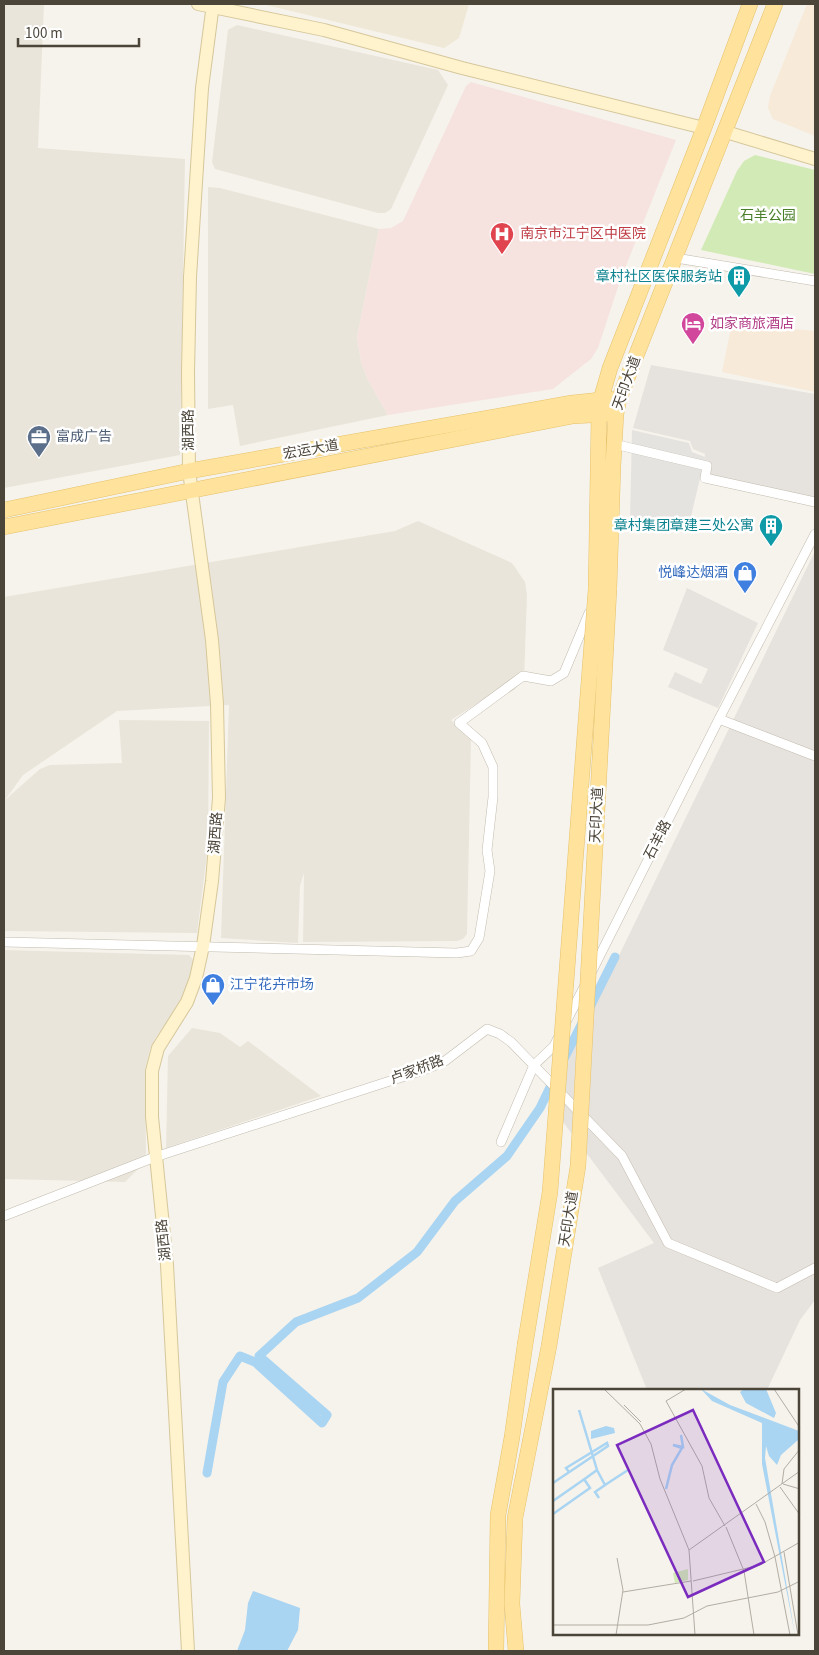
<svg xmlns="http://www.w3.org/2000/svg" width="819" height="1655" font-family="'Source Sans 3','Noto Sans SC',sans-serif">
  <rect width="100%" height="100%" fill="#f6f3ec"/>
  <g fill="#eae5da">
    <polygon points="4,4 44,4 38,148 185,159 180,455 4,488"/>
    <polygon points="237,25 438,70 448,85 391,209 385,213 378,213 215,169 212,162 228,30"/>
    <polygon points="208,187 220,188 379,229 357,337 361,362 368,380 388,415 240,446 233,405 208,409"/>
    <polygon points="418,521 512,563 525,582 527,595 524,680 514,690 495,700 484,699 451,720 471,739 467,934 463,939 457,941 303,942 304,873 300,886 298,943 221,938 229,705 117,711 23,775 5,800 40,769 50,765 122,763 119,720 209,721 208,846 197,933 4,931 4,597 395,531"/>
    <polygon points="4,950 189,955 194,961 189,986 182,1002 156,1037 150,1049 145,1070 146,1153 142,1165 125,1182 4,1179"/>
    <polygon points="192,1028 220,1033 240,1047 248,1041 321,1096 166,1148 168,1056"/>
  </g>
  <g fill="#f7ead8">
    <polygon points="807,4 815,4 815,136 773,119 768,108 770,96"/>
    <polygon points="732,323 815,331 815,392 722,372"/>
  </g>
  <g fill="#e6e2dd">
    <polygon points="651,365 815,394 815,505 701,481 705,454 693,449 690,441 633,428"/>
    <polygon points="815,551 815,1300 800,1320 767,1390 647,1390 598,1268 654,1243 548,1102"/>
    <polygon points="687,588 758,623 718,708 668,687 675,672 701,684 708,669 663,650"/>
  </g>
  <polygon fill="#efe8d6" points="262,4 469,4 459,38 444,48"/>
  <polygon fill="#f6e3e0" points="471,82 676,140 620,281 598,348 591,359 553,389 388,415 368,380 361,362 357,337 379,229 391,228 403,221 466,86"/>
  <polygon fill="#d2eab5" points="755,155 815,170 815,274 701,250 737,171 744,161"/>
  <polygon fill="#e5e3e0" points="632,430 689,443 692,452 705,457 690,521 684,520 683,527 630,520"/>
  <polygon fill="#a9d4f2" points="253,1591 300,1608 298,1630 287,1651 237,1651 245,1630 248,1603"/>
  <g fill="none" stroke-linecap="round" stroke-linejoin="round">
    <g stroke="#a9d4f2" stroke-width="9">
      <polyline points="590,1007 615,957"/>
      <polyline points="564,1059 583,1021"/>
      <polyline points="207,1473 223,1382 240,1356 255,1362 322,1423 327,1415 259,1356 296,1322 358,1298 417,1252 455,1201 507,1156 540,1108 555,1077"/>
    </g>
    <g stroke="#c2bbae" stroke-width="10">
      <g id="street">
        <polyline points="676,258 815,281"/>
        <polyline points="614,444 707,466 705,478 815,502"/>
        <polyline points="719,719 815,756"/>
        <polyline points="4,942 457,953 471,951 479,938 490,871 487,850 493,797 493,767 482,743 459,723 523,676 551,681 564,673 589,613"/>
        <polyline points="591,973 719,719 815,534"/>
        <polyline points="566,1022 584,987"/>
        <polyline points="501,1142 534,1065 554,1046 558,1038"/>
        <polyline points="4,1216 155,1157 427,1069 445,1061 487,1029 500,1034 511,1042 622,1156 668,1243 777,1288 815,1268"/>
      </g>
    </g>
    <g stroke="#d6c79b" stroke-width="14">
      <g id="secondary">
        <polyline points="198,4 324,30 462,68 704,128"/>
        <polyline points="726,132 815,159"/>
        <polyline points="188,1651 167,1265 152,1117 152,1071 158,1048 187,1002 196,978 203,946 212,881 219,798 217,704 212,640 189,471 188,372 190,277 202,88 213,4"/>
      </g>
    </g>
    <g stroke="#e6c16a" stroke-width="16">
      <g id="primary">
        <polyline points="750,4 704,128 610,368 601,399 599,414 596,589 609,589 613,466 616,414 619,399 775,4"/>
        <polyline points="4,510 189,471 572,403 610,399"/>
        <polyline points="4,527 573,416 609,414"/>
        <polyline points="496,1651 498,1515 512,1437 525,1345"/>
        <polyline points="516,1651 512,1604 515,1518 549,1346"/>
      </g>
    </g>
    <use href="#street" stroke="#fff" stroke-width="9"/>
    <use href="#secondary" stroke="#fff3cd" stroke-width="12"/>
    <use href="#primary" stroke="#ffe39c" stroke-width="15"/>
    <g stroke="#e6c16a" stroke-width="16" stroke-linecap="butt">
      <g id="primary-bridge">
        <polyline points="525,1345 550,1192 596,589"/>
        <polyline points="549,1346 578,1166 609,589"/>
      </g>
    </g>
    <use href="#primary-bridge" stroke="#ffe39c" stroke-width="15"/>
  </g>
  <defs>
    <g id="hospital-pin" transform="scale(1.25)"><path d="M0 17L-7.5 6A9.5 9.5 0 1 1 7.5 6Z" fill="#e0444e" stroke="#fff"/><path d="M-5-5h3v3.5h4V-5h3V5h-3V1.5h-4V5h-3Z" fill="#fff"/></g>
    <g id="building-pin" transform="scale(1.25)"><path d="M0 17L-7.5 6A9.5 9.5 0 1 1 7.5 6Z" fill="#0f9aa8" stroke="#fff"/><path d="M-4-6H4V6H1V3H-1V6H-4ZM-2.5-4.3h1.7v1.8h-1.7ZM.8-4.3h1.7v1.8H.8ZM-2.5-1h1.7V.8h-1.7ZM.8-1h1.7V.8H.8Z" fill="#fff"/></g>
    <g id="hotel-pin" transform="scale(1.25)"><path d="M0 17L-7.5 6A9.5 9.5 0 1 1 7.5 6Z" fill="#d1479c" stroke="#fff"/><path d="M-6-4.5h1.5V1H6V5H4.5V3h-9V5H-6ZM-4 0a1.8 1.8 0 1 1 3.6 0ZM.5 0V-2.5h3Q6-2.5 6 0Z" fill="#fff"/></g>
    <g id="office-pin" transform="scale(1.25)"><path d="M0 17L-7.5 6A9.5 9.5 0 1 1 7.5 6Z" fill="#5c6f8a" stroke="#fff"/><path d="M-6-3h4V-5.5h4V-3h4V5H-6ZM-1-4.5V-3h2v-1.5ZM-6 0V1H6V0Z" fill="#fff"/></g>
    <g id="shop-pin" transform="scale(1.25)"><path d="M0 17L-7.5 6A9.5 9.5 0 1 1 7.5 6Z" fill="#3f7fe0" stroke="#fff"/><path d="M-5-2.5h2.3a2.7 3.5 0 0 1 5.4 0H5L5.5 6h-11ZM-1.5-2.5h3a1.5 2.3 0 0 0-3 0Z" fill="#fff"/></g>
  </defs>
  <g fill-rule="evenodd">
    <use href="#hospital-pin" x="502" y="234"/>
    <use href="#building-pin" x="739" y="277"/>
    <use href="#hotel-pin" x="693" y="324"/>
    <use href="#office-pin" x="39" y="437"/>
    <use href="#building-pin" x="771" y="526"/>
    <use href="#shop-pin" x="745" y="573"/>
    <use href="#shop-pin" x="213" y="985"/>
  </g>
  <g text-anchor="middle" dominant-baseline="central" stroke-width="5" stroke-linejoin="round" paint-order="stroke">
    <g font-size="14" fill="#4a7f2a" stroke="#fff">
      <text x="768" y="216">石羊公园</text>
    </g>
    <g font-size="14" fill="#be3a42" stroke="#fff" text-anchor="start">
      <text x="520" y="234">南京市江宁区中医院</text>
    </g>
    <g font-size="14" fill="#0d838f" stroke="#fff" text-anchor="end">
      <text x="722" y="277">章村社区医保服务站</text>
      <text x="754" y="526">章村集团章建三处公寓</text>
    </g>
    <g font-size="14" fill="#b23c85" stroke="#fff" text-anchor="start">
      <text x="710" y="324">如家商旅酒店</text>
    </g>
    <g font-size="14" fill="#4b4439" stroke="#fff">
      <text transform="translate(627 383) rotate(-70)">天印大道</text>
      <text transform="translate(189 430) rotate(-91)">湖西路</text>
      <text transform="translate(311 450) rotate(-10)">宏运大道</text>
      <text transform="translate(597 815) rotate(-87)">天印大道</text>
      <text transform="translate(216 833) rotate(-86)">湖西路</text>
      <text transform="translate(658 840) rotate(-63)">石羊路</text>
      <text transform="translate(417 1070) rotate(-21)">卢家桥路</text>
      <text transform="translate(569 1219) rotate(-81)">天印大道</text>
      <text transform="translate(164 1240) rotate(-96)">湖西路</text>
    </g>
    <g font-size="14" fill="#4e5e75" stroke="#fff" text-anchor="start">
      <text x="56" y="437">富成广告</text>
    </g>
    <g font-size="14" fill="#366cbe" stroke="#fff" text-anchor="end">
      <text x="728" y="573">悦峰达烟酒</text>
      <text x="230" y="985" text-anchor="start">江宁花卉市场</text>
    </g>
  </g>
  <g transform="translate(553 1389)">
    <rect width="246" height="246" fill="#f6f3ec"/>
    <path d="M135 180V191L122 194 120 184Z" fill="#d2eab5"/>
    <path d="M148 0 177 16 246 42 245 51 228 66 224 76 216 67 213 57 212 69 242 246 209 75V34L159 12ZM191 0H213L223 24 221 29 193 14 187 3ZM53 37 61 39 62 44 38 50V42Z" fill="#a9d4f2"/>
    <path fill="none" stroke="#a9d4f2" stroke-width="2.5" d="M26 21 44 81 33 89M44 81 52 96 42 103 46 109M0 94 55 57 54 54 13 79 16 83M52 96 75 81M113 100 119 76 129 59 120 56 130 58 128 46M0 112 33 89M0 125 37 99 31 90"/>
    <path fill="none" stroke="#b2ada4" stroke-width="1" d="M51 0 87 35 98 55 107 90 136 161 142 246M133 0 113 12 149 77 156 109 172 137M221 0 247 39M71 16 88 33M229 95 231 80 247 60M230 95 247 100M227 98 247 126M203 115 212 133 222 168 237 246M173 138 191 182 201 246M136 161 247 82M231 163 245 246M140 192 207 176 247 153M70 203 138 192M0 236H95L131 229 154 217 225 203 247 192M63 246 70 201 64 169"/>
    <path fill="#7b2cbf" fill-opacity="0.15" stroke="#7b2cbf" stroke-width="2.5" d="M140 21 211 173 135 208 64 56Z"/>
    <rect width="246" height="246" fill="none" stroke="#4b4439" stroke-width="2.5"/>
  </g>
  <rect width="819" height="1655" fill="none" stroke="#4b4439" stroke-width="10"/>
  <path d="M18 38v8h121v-8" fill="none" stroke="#4b4439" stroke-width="2.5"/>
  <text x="25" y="38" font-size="15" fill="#4b4439" stroke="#ffffff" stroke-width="4" paint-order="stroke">100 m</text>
</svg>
